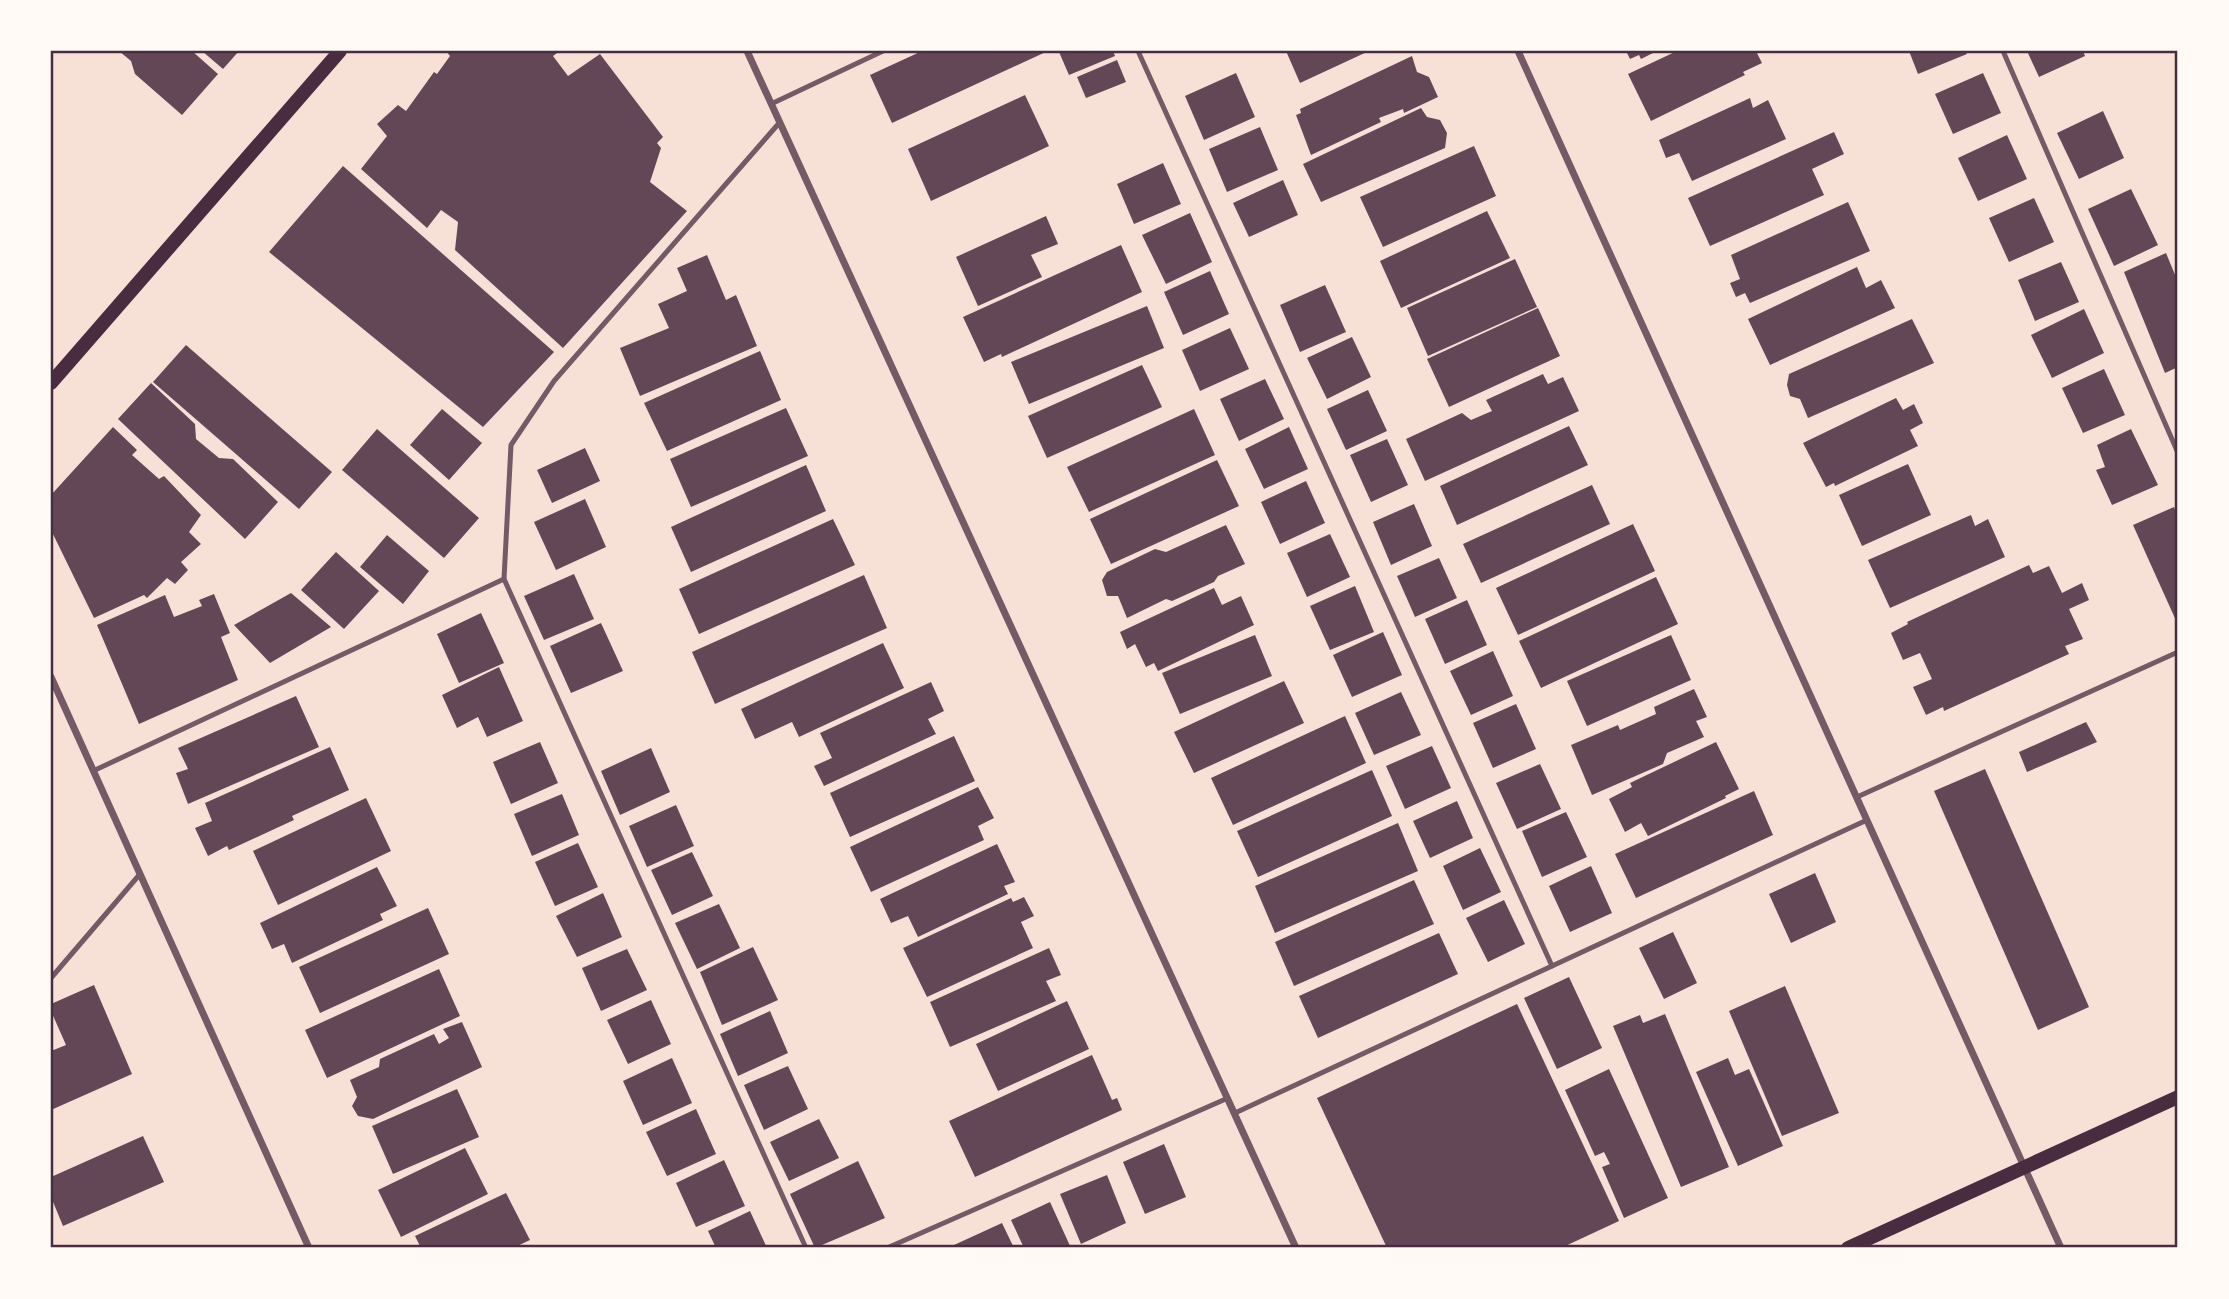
<svg xmlns="http://www.w3.org/2000/svg" width="2229" height="1299" font-family="'Fira Sans Condensed',sans-serif">
  <rect width="100%" height="100%" fill="#f7e1d7"/>
  <g fill="#644757">
    <polygon points="119,51 192,51 218,74 182,115 135,74 131,61"/>
    <polygon points="202,51 239,51 223,69"/>
    <polygon points="446,51 560,51 553,56 568,76 600,54 663,137 657,143 661,148 650,182 687,211 563,348 455,250 458,222 441,210 427,228 361,169 387,136 377,124 398,105 406,111 434,72 437,74 450,56"/>
    <polygon points="922,51 1048,51 892,123 870,75"/>
    <polygon points="1061,51 1113,51 1115,56 1069,75 1059,52"/>
    <polygon points="1286,51 1369,51 1300,83"/>
    <polygon points="1626,51 1657,51 1641,59 1639,55 1630,59"/>
    <polygon points="1677,51 1756,51 1762,63 1743,72 1745,75 1651,121 1628,74"/>
    <polygon points="1909,51 1965,51 1967,54 1918,74"/>
    <polygon points="2027,51 2083,51 2085,56 2039,77"/>
    <polygon points="1412,56 1417,72 1429,77 1438,97 1404,113 1403,109 1379,118 1381,122 1311,155 1296,115 1301,113 1300,109"/>
    <polygon points="1117,60 1126,82 1086,98 1077,77"/>
    <polygon points="1236,73 1255,117 1204,140 1185,96"/>
    <polygon points="1983,73 2001,113 1953,134 1935,94"/>
    <polygon points="1025,95 1049,146 931,201 908,149"/>
    <polygon points="1750,98 1753,108 1768,100 1786,139 1692,181 1679,153 1666,158 1659,140"/>
    <polygon points="1421,108 1427,117 1440,120 1447,133 1445,148 1321,202 1303,164"/>
    <polygon points="2103,111 2124,158 2079,179 2057,133"/>
    <polygon points="1260,127 1278,170 1227,192 1209,149"/>
    <polygon points="1834,132 1844,154 1812,169 1824,195 1710,246 1688,198"/>
    <polygon points="2007,135 2027,179 1978,201 1958,158"/>
    <polygon points="1474,146 1496,196 1383,247 1360,197"/>
    <polygon points="1163,163 1181,204 1134,224 1117,184"/>
    <polygon points="343,166 554,352 483,427 269,252"/>
    <polygon points="1283,180 1298,215 1249,237 1233,203"/>
    <polygon points="2131,189 2158,245 2114,266 2088,209"/>
    <polygon points="2034,198 2054,242 2009,262 1989,218"/>
    <polygon points="1848,202 1870,251 1750,303 1745,293 1736,297 1730,283 1740,279 1731,255"/>
    <polygon points="1487,211 1510,258 1401,308 1380,261"/>
    <polygon points="1190,213 1212,262 1166,284 1142,235"/>
    <polygon points="1046,216 1058,244 1031,255 1042,277 978,306 956,257"/>
    <polygon points="1121,245 1142,292 1002,357 1001,354 984,362 963,317"/>
    <polygon points="2166,253 2178,282 2178,367 2165,373 2124,272"/>
    <polygon points="707,255 726,300 736,295 757,346 640,396 620,348 669,328 658,304 687,291 677,268"/>
    <polygon points="1515,259 1537,307 1428,356 1407,308"/>
    <polygon points="2061,262 2079,302 2035,321 2018,280"/>
    <polygon points="1857,267 1866,288 1881,280 1895,308 1770,365 1748,319"/>
    <polygon points="1210,271 1229,314 1183,335 1164,292"/>
    <polygon points="1325,285 1346,332 1300,352 1280,305"/>
    <polygon points="1147,306 1164,348 1029,404 1011,362"/>
    <polygon points="1538,308 1560,356 1449,407 1427,359"/>
    <polygon points="2084,309 2104,353 2052,378 2031,335"/>
    <polygon points="1912,319 1934,363 1808,418 1800,399 1790,396 1787,385 1789,374"/>
    <polygon points="1230,328 1249,369 1200,391 1182,350"/>
    <polygon points="1352,337 1371,377 1327,399 1307,358"/>
    <polygon points="186,345 332,472 299,509 153,382"/>
    <polygon points="760,351 781,400 667,451 644,403"/>
    <polygon points="1142,365 1162,407 1047,458 1028,416"/>
    <polygon points="2104,369 2125,415 2083,433 2062,388"/>
    <polygon points="1543,374 1548,384 1563,377 1579,411 1425,481 1406,439 1462,413 1471,420 1492,411 1486,400"/>
    <polygon points="1265,379 1284,419 1239,441 1220,399"/>
    <polygon points="151,383 195,424 196,439 219,458 233,459 278,502 245,539 118,419"/>
    <polygon points="1368,390 1387,431 1346,450 1327,409"/>
    <polygon points="1896,398 1903,410 1914,404 1923,423 1910,430 1918,446 1835,486 1834,483 1826,487 1803,443"/>
    <polygon points="786,408 808,456 691,507 670,459"/>
    <polygon points="442,409 482,443 449,480 410,445"/>
    <polygon points="1194,409 1215,455 1089,512 1067,467"/>
    <polygon points="1569,426 1588,465 1457,525 1440,486"/>
    <polygon points="113,427 137,450 132,455 159,479 164,476 201,515 189,532 201,544 181,562 188,570 175,584 167,578 147,598 144,595 94,618 51,530 51,495"/>
    <polygon points="1289,427 1308,469 1264,489 1245,449"/>
    <polygon points="377,429 479,518 444,558 342,470"/>
    <polygon points="2131,429 2158,485 2112,505 2096,470 2105,467 2097,445"/>
    <polygon points="1387,439 1408,485 1371,502 1350,455"/>
    <polygon points="585,448 600,481 552,503 537,470"/>
    <polygon points="1217,460 1239,506 1111,564 1090,519"/>
    <polygon points="1908,464 1931,515 1862,546 1839,495"/>
    <polygon points="806,465 826,511 691,572 671,527"/>
    <polygon points="1306,481 1325,523 1280,544 1261,502"/>
    <polygon points="1592,485 1610,524 1481,583 1463,544"/>
    <polygon points="585,499 606,547 556,570 534,522"/>
    <polygon points="1414,504 1432,546 1391,565 1373,522"/>
    <polygon points="2174,507 2178,517 2178,625 2133,525"/>
    <polygon points="1971,515 1975,526 1988,519 2005,557 1890,608 1868,560"/>
    <polygon points="833,519 855,565 699,634 679,589"/>
    <polygon points="1633,524 1655,571 1518,635 1496,588"/>
    <polygon points="1226,525 1245,564 1218,576 1214,582 1172,601 1166,599 1127,618 1118,596 1107,596 1102,580 1107,572 1155,549 1166,552"/>
    <polygon points="1330,534 1350,577 1307,597 1287,553"/>
    <polygon points="387,535 429,571 403,604 360,567"/>
    <polygon points="336,552 379,591 344,629 301,590"/>
    <polygon points="1439,558 1457,598 1415,617 1397,576"/>
    <polygon points="2029,565 2033,573 2049,566 2062,593 2082,583 2089,600 2069,609 2083,639 2065,646 2069,654 1944,711 1943,707 1926,715 1913,687 1932,679 1920,653 1903,660 1891,633 1908,624 1907,622"/>
    <polygon points="574,574 594,619 544,640 524,596"/>
    <polygon points="864,575 887,628 715,704 692,652"/>
    <polygon points="1656,577 1678,624 1541,688 1519,641"/>
    <polygon points="1355,586 1374,632 1330,650 1310,606"/>
    <polygon points="1214,588 1222,605 1241,596 1254,625 1158,671 1154,663 1146,667 1135,644 1127,649 1120,632"/>
    <polygon points="291,593 331,627 270,663 234,625"/>
    <polygon points="214,594 230,633 221,637 238,680 139,724 97,625 165,595 174,617 202,606 199,600"/>
    <polygon points="1467,600 1487,645 1445,664 1425,619"/>
    <polygon points="481,613 504,663 459,683 437,634"/>
    <polygon points="601,623 623,671 571,693 550,646"/>
    <polygon points="1383,632 1402,675 1352,697 1333,655"/>
    <polygon points="1255,635 1272,676 1180,714 1162,673"/>
    <polygon points="1671,635 1691,680 1587,726 1567,681"/>
    <polygon points="883,643 904,688 799,737 792,722 755,739 741,709"/>
    <polygon points="1493,651 1513,696 1471,715 1450,671"/>
    <polygon points="499,667 523,721 487,737 478,717 457,728 442,695"/>
    <polygon points="1284,681 1304,723 1194,773 1174,732"/>
    <polygon points="931,682 944,711 928,719 936,734 824,786 814,766 832,758 820,733"/>
    <polygon points="1694,689 1707,717 1696,721 1704,737 1667,753 1663,764 1592,795 1571,745 1618,725 1620,730 1656,714 1654,707"/>
    <polygon points="1401,692 1421,735 1374,755 1355,713"/>
    <polygon points="296,696 319,747 188,804 176,773 188,769 178,748"/>
    <polygon points="1516,704 1536,749 1493,768 1473,723"/>
    <polygon points="1345,716 1366,763 1233,825 1211,778"/>
    <polygon points="2086,722 2097,742 2027,772 2019,752"/>
    <polygon points="954,736 975,781 850,837 830,793"/>
    <polygon points="540,742 558,783 511,804 493,762"/>
    <polygon points="1716,742 1739,789 1725,796 1726,798 1648,836 1641,823 1625,832 1609,799 1632,787 1630,783"/>
    <polygon points="1432,746 1451,788 1405,809 1386,766"/>
    <polygon points="330,747 349,790 292,816 294,820 229,850 227,846 208,856 195,828 212,821 205,803"/>
    <polygon points="651,748 670,792 620,815 601,771"/>
    <polygon points="1540,764 1561,809 1517,829 1496,783"/>
    <polygon points="1985,769 2089,1007 2038,1030 1934,791"/>
    <polygon points="1372,770 1392,816 1258,877 1237,831"/>
    <polygon points="978,787 994,818 978,826 984,840 871,892 850,847"/>
    <polygon points="1754,791 1773,835 1636,898 1615,854"/>
    <polygon points="562,794 579,835 532,856 514,814"/>
    <polygon points="366,798 391,851 278,905 253,851"/>
    <polygon points="1457,801 1473,838 1430,858 1413,821"/>
    <polygon points="676,805 694,846 647,867 629,826"/>
    <polygon points="1566,812 1587,857 1542,877 1522,831"/>
    <polygon points="1398,823 1418,871 1275,933 1255,886"/>
    <polygon points="578,843 598,887 555,906 535,862"/>
    <polygon points="997,844 1015,882 1004,886 1008,894 918,937 908,916 891,923 880,899"/>
    <polygon points="1480,848 1501,892 1463,910 1443,866"/>
    <polygon points="692,852 713,896 672,915 651,870"/>
    <polygon points="1591,866 1612,913 1570,932 1549,886"/>
    <polygon points="377,867 397,906 380,914 383,920 292,963 284,944 272,949 260,923"/>
    <polygon points="1815,873 1836,922 1791,943 1769,894"/>
    <polygon points="1414,880 1434,924 1294,986 1275,942"/>
    <polygon points="603,893 622,937 577,957 556,916"/>
    <polygon points="1024,897 1034,916 1021,922 1033,948 927,997 903,948 1011,898 1013,902"/>
    <polygon points="1504,900 1525,944 1488,962 1466,918"/>
    <polygon points="719,904 740,948 697,969 675,923"/>
    <polygon points="428,908 449,954 320,1013 299,967"/>
    <polygon points="1673,932 1697,983 1664,999 1639,948"/>
    <polygon points="1439,933 1458,974 1318,1038 1299,996"/>
    <polygon points="753,947 778,1000 722,1025 700,972"/>
    <polygon points="1049,948 1061,975 1046,981 1056,1001 950,1047 930,1002"/>
    <polygon points="627,949 647,990 601,1011 582,968"/>
    <polygon points="439,969 460,1016 327,1078 305,1030"/>
    <polygon points="1569,977 1602,1048 1557,1069 1524,998"/>
    <polygon points="94,985 132,1074 51,1110 51,1051 66,1045 51,1011 51,1004"/>
    <polygon points="1785,986 1839,1113 1782,1136 1729,1011"/>
    <polygon points="651,1000 671,1044 628,1064 607,1020"/>
    <polygon points="1067,1001 1089,1049 998,1091 976,1044"/>
    <polygon points="1517,1004 1619,1221 1561,1248 1387,1248 1317,1098"/>
    <polygon points="770,1011 788,1053 738,1076 720,1034"/>
    <polygon points="1665,1014 1729,1167 1681,1187 1613,1026 1640,1015 1643,1023"/>
    <polygon points="462,1022 482,1067 373,1119 358,1116 352,1106 357,1097 350,1080 379,1067 380,1059 434,1034 439,1044 449,1038 443,1029"/>
    <polygon points="1092,1055 1112,1100 1117,1098 1122,1110 975,1177 949,1121"/>
    <polygon points="672,1058 692,1103 643,1125 623,1081"/>
    <polygon points="1728,1058 1735,1075 1749,1069 1783,1146 1738,1166 1696,1072"/>
    <polygon points="788,1066 808,1109 764,1130 744,1085"/>
    <polygon points="1609,1069 1668,1198 1624,1218 1602,1167 1610,1164 1604,1152 1595,1156 1565,1090"/>
    <polygon points="457,1089 479,1137 393,1174 372,1126"/>
    <polygon points="696,1109 716,1154 667,1176 646,1132"/>
    <polygon points="819,1119 839,1158 789,1181 770,1142"/>
    <polygon points="143,1136 164,1182 63,1226 51,1197 51,1177"/>
    <polygon points="1164,1144 1186,1197 1145,1214 1123,1162"/>
    <polygon points="465,1148 488,1194 401,1237 378,1190"/>
    <polygon points="724,1160 745,1206 696,1227 676,1183"/>
    <polygon points="858,1161 885,1218 815,1248 790,1194"/>
    <polygon points="1107,1175 1126,1223 1081,1244 1060,1194"/>
    <polygon points="506,1193 530,1240 513,1248 421,1248 415,1236"/>
    <polygon points="1050,1202 1071,1248 1024,1248 1011,1220"/>
    <polygon points="750,1211 767,1248 716,1248 708,1231"/>
    <polygon points="1002,1223 1014,1248 955,1248 954,1245"/>
  </g>
  <g fill="none" stroke-linecap="round" stroke-linejoin="round">
    <g stroke="#755966" stroke-width="5">
      <polyline points="1138,51 1552,966"/>
      <polyline points="2003,51 2178,453"/>
      <polyline points="771,104 883,51"/>
      <polyline points="780,122 554,381 511,445 504,579 806,1248"/>
      <polyline points="93,771 504,579"/>
      <polyline points="1857,797 2178,652"/>
      <polyline points="51,978 140,874"/>
      <polyline points="1235,1113 1867,820"/>
      <polyline points="887,1248 1228,1098"/>
    </g>
    <g stroke="#755966" stroke-width="7">
      <polyline points="747,51 1296,1248"/>
      <polyline points="1518,51 2061,1248"/>
      <polyline points="51,677 309,1248"/>
    </g>
    <g stroke="#4a2c40" stroke-width="14">
      <polyline points="51,383 340,51"/>
      <polyline points="1848,1248 2178,1097"/>
    </g>
  </g>
  <rect width="2229" height="1299" fill="none" stroke="#fffaf5" stroke-width="105"/>
  <rect x="52" y="52" width="2124" height="1194" fill="none" stroke="#4a2c40" stroke-width="2.5"/>
</svg>
